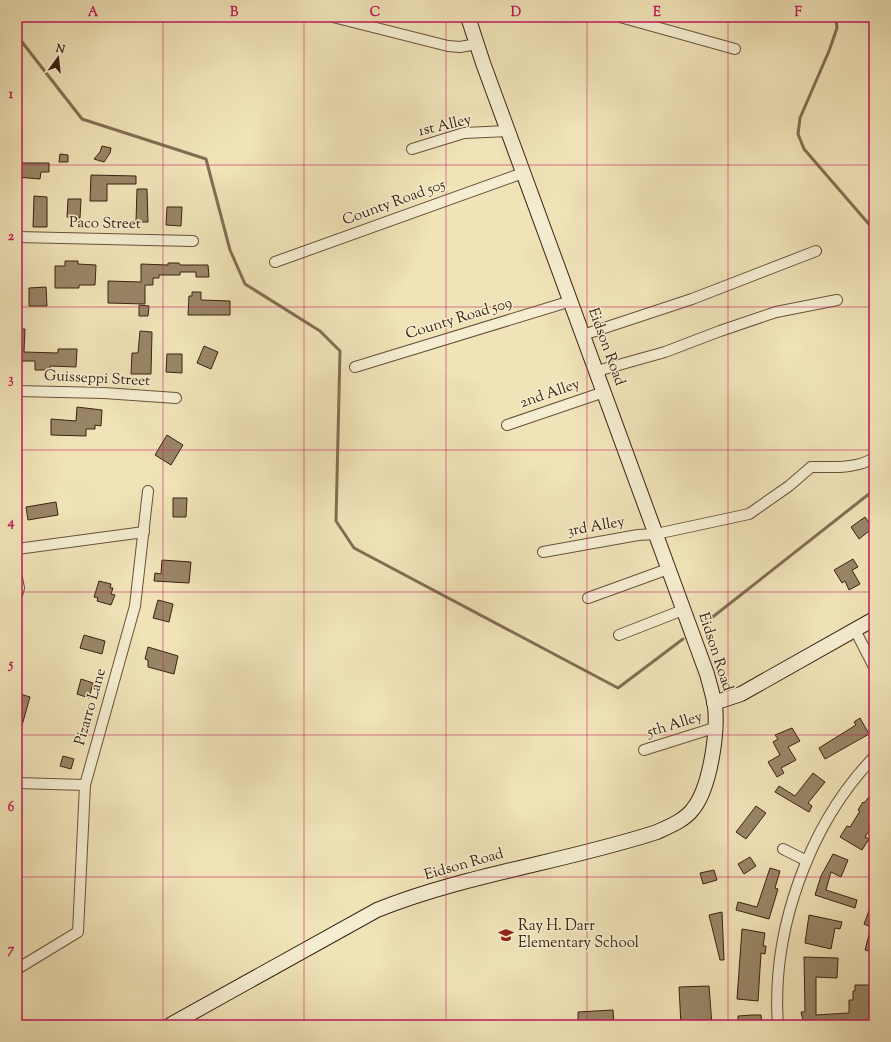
<svg xmlns="http://www.w3.org/2000/svg" width="891" height="1042" font-family="'Sorts Mill Goudy',serif">
  <rect width="100%" height="100%" fill="#f0e3b8"/>
  <filter id="stains"><feTurbulence type="fractalNoise" baseFrequency=".005" numOctaves="4"/><feColorMatrix values="0 0 0 0 .2 0 0 0 0 .09 0 0 0 0 .02 0 0 0 .5 -.17"/></filter>
  <radialGradient id="worn" r=".72"><stop offset=".6" stop-color="#630" stop-opacity="0"/><stop offset="1" stop-color="#630" stop-opacity=".3"/></radialGradient>
  <g fill="none" stroke-linecap="round" stroke-linejoin="round">
    <g stroke="#826e53" stroke-width="3">
      <polyline points="836,17 837,28 829,51 800,118 798,134 804,149 874,230"/>
      <polyline points="22,42 82,119 206,159 230,250 245,284 320,331 340,351 336,521 354,548 618,688 683,639"/>
      <polyline points="705,623 874,490"/>
    </g>
  </g>
  <g fill="#998667" stroke="#3b2210">
    <polygon points="102,146 111,148 110,153 104,162 94,159 100,152"/>
    <polygon points="60,154 68,155 68,162 59,162"/>
    <polygon points="17,163 49,163 49,172 41,172 40,179 17,177"/>
    <polygon points="91,175 136,176 136,184 107,184 107,201 90,201"/>
    <polygon points="137,189 147,189 148,222 136,222"/>
    <polygon points="34,196 47,197 47,227 33,227"/>
    <polygon points="68,199 81,199 80,218 67,217"/>
    <polygon points="167,207 182,207 181,226 166,225"/>
    <polygon points="65,261 78,261 78,264 96,265 95,285 79,285 79,288 55,288 55,266 65,266"/>
    <polygon points="168,263 179,263 180,265 208,265 209,277 196,277 196,272 180,272 180,275 159,275 159,278 153,278 153,285 145,285 145,304 108,303 108,281 141,282 141,264 168,265"/>
    <polygon points="46,287 47,306 29,306 29,288"/>
    <polygon points="192,292 201,292 201,300 230,301 230,315 188,315 189,296 192,296"/>
    <polygon points="139,305 149,306 148,316 139,316"/>
    <polygon points="17,329 25,329 24,352 58,353 58,349 77,349 76,367 50,366 50,370 35,370 35,361 17,361"/>
    <polygon points="140,331 152,332 151,374 131,374 132,353 138,353"/>
    <polygon points="204,346 218,352 211,369 197,363"/>
    <polygon points="167,354 182,354 182,373 166,372"/>
    <polygon points="77,407 102,410 101,426 95,425 95,429 86,429 86,436 51,435 51,419 76,421"/>
    <polygon points="167,435 183,445 171,465 155,455"/>
    <polygon points="173,498 187,498 186,517 173,517"/>
    <polygon points="56,502 58,515 28,520 26,507"/>
    <polygon points="865,517 873,528 859,539 851,527"/>
    <polygon points="853,559 858,567 852,570 860,584 849,590 845,581 842,583 834,570"/>
    <polygon points="162,560 191,562 189,583 154,581 155,573 161,574"/>
    <polygon points="99,581 111,584 110,588 113,588 111,594 115,595 111,605 97,601 98,598 94,597"/>
    <polygon points="158,600 173,604 169,622 153,618"/>
    <polygon points="84,635 105,641 102,654 80,648"/>
    <polygon points="148,647 178,656 174,674 148,667 148,660 145,659"/>
    <polygon points="81,679 93,683 89,698 77,694"/>
    <polygon points="17,693 30,697 19,736 17,736"/>
    <polygon points="860,718 869,734 825,759 819,748 856,725 854,722"/>
    <polygon points="792,728 800,741 788,747 796,760 781,768 784,773 777,777 768,762 780,755 773,742 778,739 775,735"/>
    <polygon points="63,756 74,759 71,769 60,766"/>
    <polygon points="813,773 825,782 808,803 812,806 809,812 775,792 779,786 795,796"/>
    <polygon points="874,791 874,823 865,837 869,839 862,850 840,837 847,826 850,827 860,811 858,810 863,802 864,803"/>
    <polygon points="756,806 766,813 746,839 736,832"/>
    <polygon points="833,854 848,860 841,877 831,872 826,890 857,900 855,908 815,895 821,876"/>
    <polygon points="750,857 756,866 744,874 738,864"/>
    <polygon points="770,868 780,871 775,888 778,889 769,919 736,910 738,902 757,907"/>
    <polygon points="714,870 717,880 703,884 700,873"/>
    <polygon points="873,900 874,900 874,952 865,950 871,927 864,924"/>
    <polygon points="722,912 724,960 720,960 709,915"/>
    <polygon points="809,915 842,922 840,929 835,928 831,949 805,943"/>
    <polygon points="742,929 765,933 763,946 766,946 765,954 761,953 758,1001 737,999"/>
    <polygon points="804,957 838,958 837,978 816,977 816,1015 849,1013 849,1000 853,1000 853,991 855,991 855,985 871,985 872,1000 874,1000 874,1025 864,1025 864,1021 828,1023 828,1025 804,1025 801,1012 805,1012"/>
    <polygon points="709,986 712,1025 681,1025 679,987"/>
    <polygon points="613,1010 614,1025 578,1025 578,1012"/>
    <polygon points="752,1015 761,1015 762,1025 738,1025 738,1016"/>
  </g>
  <g fill="none" stroke-linecap="round" stroke-linejoin="round">
    <g stroke="#68523a" stroke-width="12">
      <g id="street">
        <polyline points="333,17 448,46 460,47 477,44"/>
        <polyline points="620,17 735,49"/>
        <polyline points="412,149 464,133 508,131"/>
        <polyline points="17,237 193,241"/>
        <polyline points="275,262 523,173"/>
        <polyline points="583,335 692,299 816,251"/>
        <polyline points="355,367 571,301"/>
        <polyline points="597,371 665,352 720,331 776,312 837,300"/>
        <polyline points="17,391 104,393 176,398"/>
        <polyline points="507,425 604,392"/>
        <polyline points="17,549 144,532"/>
        <path d="M543 552 638 535 656 534 749 514 789 486 811 467C831 467 856 469 874 458"/>
        <polyline points="17,578 19,588 17,595"/>
        <polyline points="588,598 668,569"/>
        <polyline points="855,630 874,667"/>
        <polyline points="619,635 683,610"/>
        <polyline points="644,750 714,728"/>
        <polyline points="17,783 85,785"/>
        <polyline points="783,849 807,861"/>
        <polyline points="17,969 78,932 85,785 135,606 148,491"/>
        <path d="M778 1025C771 931 809 824 874 757"/>
      </g>
    </g>
    <g stroke="#3b2210" stroke-width="16">
      <g id="secondary">
        <polyline points="714,703 741,694 874,619"/>
        <path d="M170 1025 377 910C467 874 565 862 657 832 670 826 685 820 693 809 710 788 718 733 715 706 713 695 710 685 707 674L483 63 468 17"/>
      </g>
    </g>
    <use href="#street" stroke="#f5edd1" stroke-width="10"/>
    <use href="#secondary" stroke="#f5edd1" stroke-width="14"/>
  </g>
  <path fill="none" stroke="#c2185b" stroke-width="1" stroke-opacity="0.55" d="M163 17V1025M304 17V1025M446 17V1025M587 17V1025M728 17V1025M17 165H874M17 307H874M17 450H874M17 592H874M17 735H874M17 877H874"/>
  <defs>
    <g id="school-bare" transform="scale(1.2)"><path d="M0-5L7-2L0 1L-7-2ZM-4 1L0 2.5L4 1V4Q0 6-4 4Z" fill="#8f2418" stroke="#f5edd1" stroke-width="2.5" paint-order="stroke"/></g>
  </defs>
  <g fill-rule="evenodd">
    <use href="#school-bare" x="506" y="935"/>
  </g>
  <g text-anchor="middle" dominant-baseline="central" stroke-width="3" stroke-linejoin="round" paint-order="stroke">
    <g font-size="15" fill="#3b2210" stroke="#f5edd1">
      <text transform="translate(445 126) rotate(-13)">1st Alley</text>
      <text transform="translate(394 203) rotate(-20)">County Road 505</text>
      <text transform="translate(105 224) rotate(1)">Paco Street</text>
      <text transform="translate(459 319) rotate(-17)">County Road 509</text>
      <text transform="translate(606 347) rotate(70)">Eidson Road</text>
      <text transform="translate(97 379) rotate(3)">Guisseppi Street</text>
      <text transform="translate(550 394) rotate(-19)">2nd Alley</text>
      <text transform="translate(596 527) rotate(-10)">3rd Alley</text>
      <text transform="translate(715 652) rotate(72)">Eidson Road</text>
      <text transform="translate(91 707) rotate(-74)">Pizarro Lane</text>
      <text transform="translate(675 725) rotate(-17)">5th Alley</text>
      <text transform="translate(464 865) rotate(-16)">Eidson Road</text>
    </g>
    <g font-size="15" fill="#3b2210" stroke="#f5edd1" text-anchor="start">
      <text x="518" y="926">Ray H. Darr<tspan x="518" dy="17">Elementary School</tspan></text>
    </g>
  </g>
  <rect width="891" height="1042" fill="none" stroke="#f0e3b8" stroke-width="44"/>
  <g transform="translate(58 58) rotate(15)" stroke="#f5edd1" stroke-width="3" paint-order="stroke">
  <path d="M0-3L7 15L0 10L-7 15Z" fill="#3b2210"/>
  <text y="-6" font-size="11" font-weight="bold" text-anchor="middle" fill="#3b2210">N</text>
  </g>
  <rect x="22" y="22" width="847" height="998" fill="none" stroke="#c2185b" stroke-width="1.5"/>
  <g font-size="13" text-anchor="middle" font-weight="bold" fill="#c2185b">
    <text x="93" y="16">A</text>
    <text x="234" y="16">B</text>
    <text x="375" y="16">C</text>
    <text x="516" y="16">D</text>
    <text x="657" y="16">E</text>
    <text x="798" y="16">F</text>
    <text x="11" y="98">1</text>
    <text x="11" y="240">2</text>
    <text x="11" y="383">3</text>
    <text x="11" y="526">4</text>
    <text x="11" y="668">5</text>
    <text x="11" y="811">6</text>
    <text x="11" y="953">7</text>
  </g>
  <rect width="100%" height="100%" filter="url(#stains)"/>
  <rect width="100%" height="100%" fill="url(#worn)"/>
</svg>
